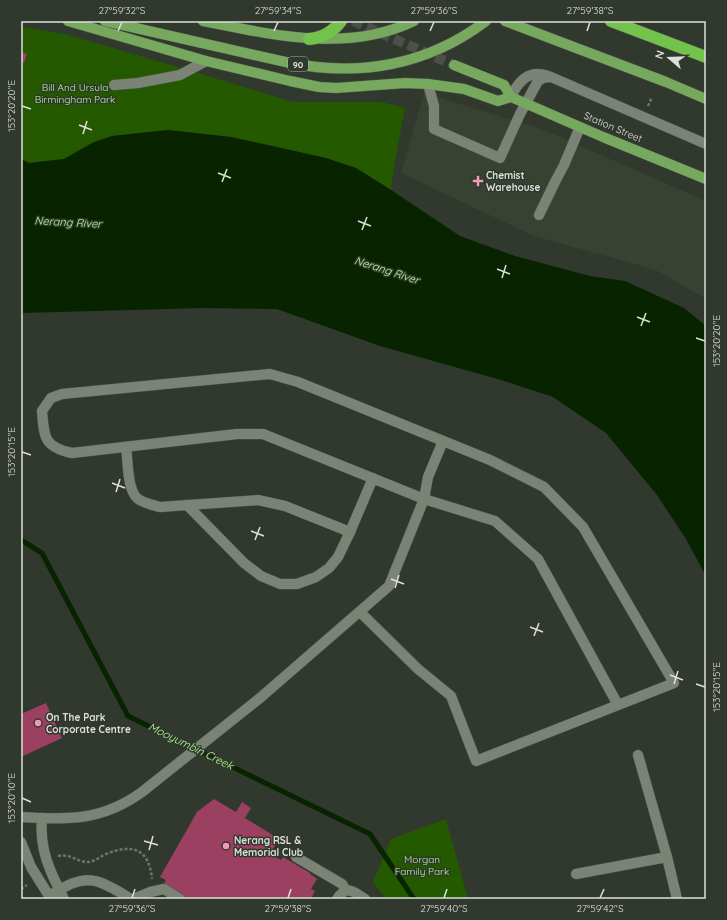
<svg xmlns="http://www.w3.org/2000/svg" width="727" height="920" font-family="Quicksand,sans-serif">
  <rect width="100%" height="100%" fill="#31382e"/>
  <polygon fill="#374233" points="424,93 542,129 706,201 706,299 656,270 534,236 401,173"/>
  <g fill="#245900">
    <polygon points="21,27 65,34 195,72 293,102 382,102 405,108 394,166 391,190 356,168 326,158 231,137 168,130 112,136 94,142 64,159 29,163 21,159"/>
    <polygon points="446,819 468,899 386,899 373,882 391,839"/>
  </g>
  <polygon fill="#072300" points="168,130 231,137 326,158 356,168 391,190 460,236 515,256 590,276 625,281 684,308 706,326 706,576 686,539 657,495 606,433 553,397 501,380 380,346 277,309 203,308 21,313 21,159 29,163 64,159 94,142 112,136"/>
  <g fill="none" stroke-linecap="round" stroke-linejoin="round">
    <polyline stroke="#072300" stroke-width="5" points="21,540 42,553 128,716 370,834 414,899"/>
  </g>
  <g fill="#9c4062">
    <polygon points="21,52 27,54 24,63 21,62"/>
    <polygon points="46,703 62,738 21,757 21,714"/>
    <polygon points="214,799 236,812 242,802 251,808 245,818 279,839 270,854 281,860 283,857 310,873 310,874 317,879 311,889 315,891 311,899 178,899 161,889 166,880 160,877 197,812"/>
  </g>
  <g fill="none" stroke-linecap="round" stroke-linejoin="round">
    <polyline stroke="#4b5148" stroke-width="10" stroke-dasharray="10 5" stroke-linecap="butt" points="353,21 454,65"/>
    <g stroke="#50564d" stroke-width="11">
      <g id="minor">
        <polyline points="428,84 434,106 434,129 500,158 520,114 538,81 543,78 550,77"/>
        <polyline points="114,85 138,83 180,75 206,61"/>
        <path d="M511 97C516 86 525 73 539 74 543 74 548 76 551 77L706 144"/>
        <polyline points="539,215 556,180 564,165 580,127"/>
        <path d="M126 447C128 460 127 489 137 498 142 503 153 505 160 507L258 500 285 506 350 532"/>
        <polyline points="187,505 244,563 261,576 280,584 297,584 316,577 329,568 338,557 350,532 373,478"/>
        <path d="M360 612 418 669 451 696 476 761 674 683 583 527 544 487 490 460 298 382 270 374 62 394 51 398 42 411C44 437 44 447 72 453L237 434H263L424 499 495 521 538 559 618 705"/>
        <polyline points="638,755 667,857 677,899"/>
        <path d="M21 817C68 820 102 821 142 792L260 698 389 586 424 499 428 477 443 441"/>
        <path d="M42 818C39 849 50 872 64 899"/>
        <polyline points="21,842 31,867 51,899"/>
        <polyline points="296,857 342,884 346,890"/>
        <polyline points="576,874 667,857"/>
        <path d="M49 896C62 888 79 877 95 881 106 883 121 893 131 899"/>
        <polyline points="133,899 150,892 164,889 180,899"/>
        <path d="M337 899C347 884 354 892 365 899"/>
      </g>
    </g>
    <g stroke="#50564d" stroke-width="11">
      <g id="major">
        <polyline points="68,21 206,61 290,81 319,87 336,88 405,83 428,84 464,89 498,101 511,97"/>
        <path d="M105 21 290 63C360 77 428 65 486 21"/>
        <path d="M203 21C273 35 347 53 414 21"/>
        <polyline points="505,21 666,82 706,99"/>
        <polyline points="454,65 504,85 511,97"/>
        <polyline points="511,97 603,137 706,179"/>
      </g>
    </g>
    <g stroke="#50564d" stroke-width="13">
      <g id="highway">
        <polyline points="611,21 706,57"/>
        <path d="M309 39C322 38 334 31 341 21"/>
      </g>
    </g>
    <g stroke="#6f756d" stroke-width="2.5" stroke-dasharray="3 2" stroke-linecap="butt">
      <polyline points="648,106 652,97"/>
      <path d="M58 856C71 853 78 863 89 862 95 861 100 857 106 854 133 843 149 849 152 879"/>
      <polyline points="21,889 27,885"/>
    </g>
    <use href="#minor" stroke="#7b8377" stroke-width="10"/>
    <use href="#major" stroke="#76a95d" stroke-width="10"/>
    <use href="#highway" stroke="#72c24c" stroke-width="12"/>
  </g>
  <path fill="none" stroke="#dce0da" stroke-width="1.5" d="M118 31 122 22M274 31 278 22M430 31 434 22M587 31 590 22M22 106 31 109M79 125 92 130M83 134 87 121M218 173 231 178M222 182 227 169M358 221 371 226M362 230 367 217M497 269 510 274M502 278 506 265M637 317 650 322M641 326 646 313M696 338 705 341M22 452 31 455M112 483 125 488M116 492 120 479M251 531 264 536M255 540 260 527M391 579 404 584M395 588 399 575M530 627 543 632M534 636 539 623M670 675 683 680M674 684 678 671M696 684 705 687M22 798 31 802M144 841 158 845M149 850 153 836M132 898 135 889M288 898 291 889M444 898 447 889M600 898 604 889"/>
  <g fill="#f09ab5" stroke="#31382e" stroke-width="1.5">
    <path d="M476 175h4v4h4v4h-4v4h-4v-4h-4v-4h4z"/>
    <circle cx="38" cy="723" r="4"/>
    <circle cx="226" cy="846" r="4"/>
  </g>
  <g text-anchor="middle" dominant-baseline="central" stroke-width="3" stroke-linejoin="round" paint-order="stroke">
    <rect fill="#31382e" stroke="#a9aea6" stroke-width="1" x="288" y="57" width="20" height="14" rx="3"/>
    <g font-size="9" font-weight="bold" fill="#dce0da">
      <text x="298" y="64">90</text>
    </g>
    <g font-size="10" fill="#aef88e" stroke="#31382e">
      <text x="75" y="87">Bill And Ursula<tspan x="75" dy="12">Birmingham Park</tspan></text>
      <text x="422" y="859">Morgan<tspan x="422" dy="12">Family Park</tspan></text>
    </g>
    <g font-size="10" fill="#dce0da" stroke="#31382e">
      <text transform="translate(613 127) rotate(23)">Station Street</text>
    </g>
    <g font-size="10" font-weight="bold" fill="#dce0da" stroke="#31382e" text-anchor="start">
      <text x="486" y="175">Chemist<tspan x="486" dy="12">Warehouse</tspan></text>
      <text x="46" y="717">On The Park<tspan x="46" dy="12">Corporate Centre</tspan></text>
      <text x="234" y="840">Nerang RSL &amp;<tspan x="234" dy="12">Memorial Club</tspan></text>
    </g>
    <g font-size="11" font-style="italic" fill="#b0fb91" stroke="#31382e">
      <text transform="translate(68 222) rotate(3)">Nerang River</text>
      <text transform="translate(387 270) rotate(18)">Nerang River</text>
      <text transform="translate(191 746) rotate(26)">Mooyumbin Creek</text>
    </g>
  </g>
  <rect width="727" height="920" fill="none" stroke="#31382e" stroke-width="44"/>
  <g transform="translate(669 58) rotate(289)" stroke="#31382e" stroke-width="3" paint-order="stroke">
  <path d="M0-3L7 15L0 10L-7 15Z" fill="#dce0da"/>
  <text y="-6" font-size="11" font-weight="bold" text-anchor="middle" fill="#dce0da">N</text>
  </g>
  <rect x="22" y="22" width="683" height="876" fill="none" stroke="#dce0da" stroke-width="1.5"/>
  <g font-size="10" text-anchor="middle" fill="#dce0da">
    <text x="122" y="14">27°59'32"S</text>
    <text x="278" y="14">27°59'34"S</text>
    <text x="434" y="14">27°59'36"S</text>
    <text x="590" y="14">27°59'38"S</text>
    <text transform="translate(11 106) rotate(-90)" y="4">153°20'20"E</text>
    <text transform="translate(716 341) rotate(-90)" y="4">153°20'20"E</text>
    <text transform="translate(11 452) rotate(-90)" y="4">153°20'15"E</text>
    <text transform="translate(716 687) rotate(-90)" y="4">153°20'15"E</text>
    <text transform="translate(11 798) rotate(-90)" y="4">153°20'10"E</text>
    <text x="132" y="912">27°59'36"S</text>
    <text x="288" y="912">27°59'38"S</text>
    <text x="444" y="912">27°59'40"S</text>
    <text x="600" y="912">27°59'42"S</text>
  </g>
</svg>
